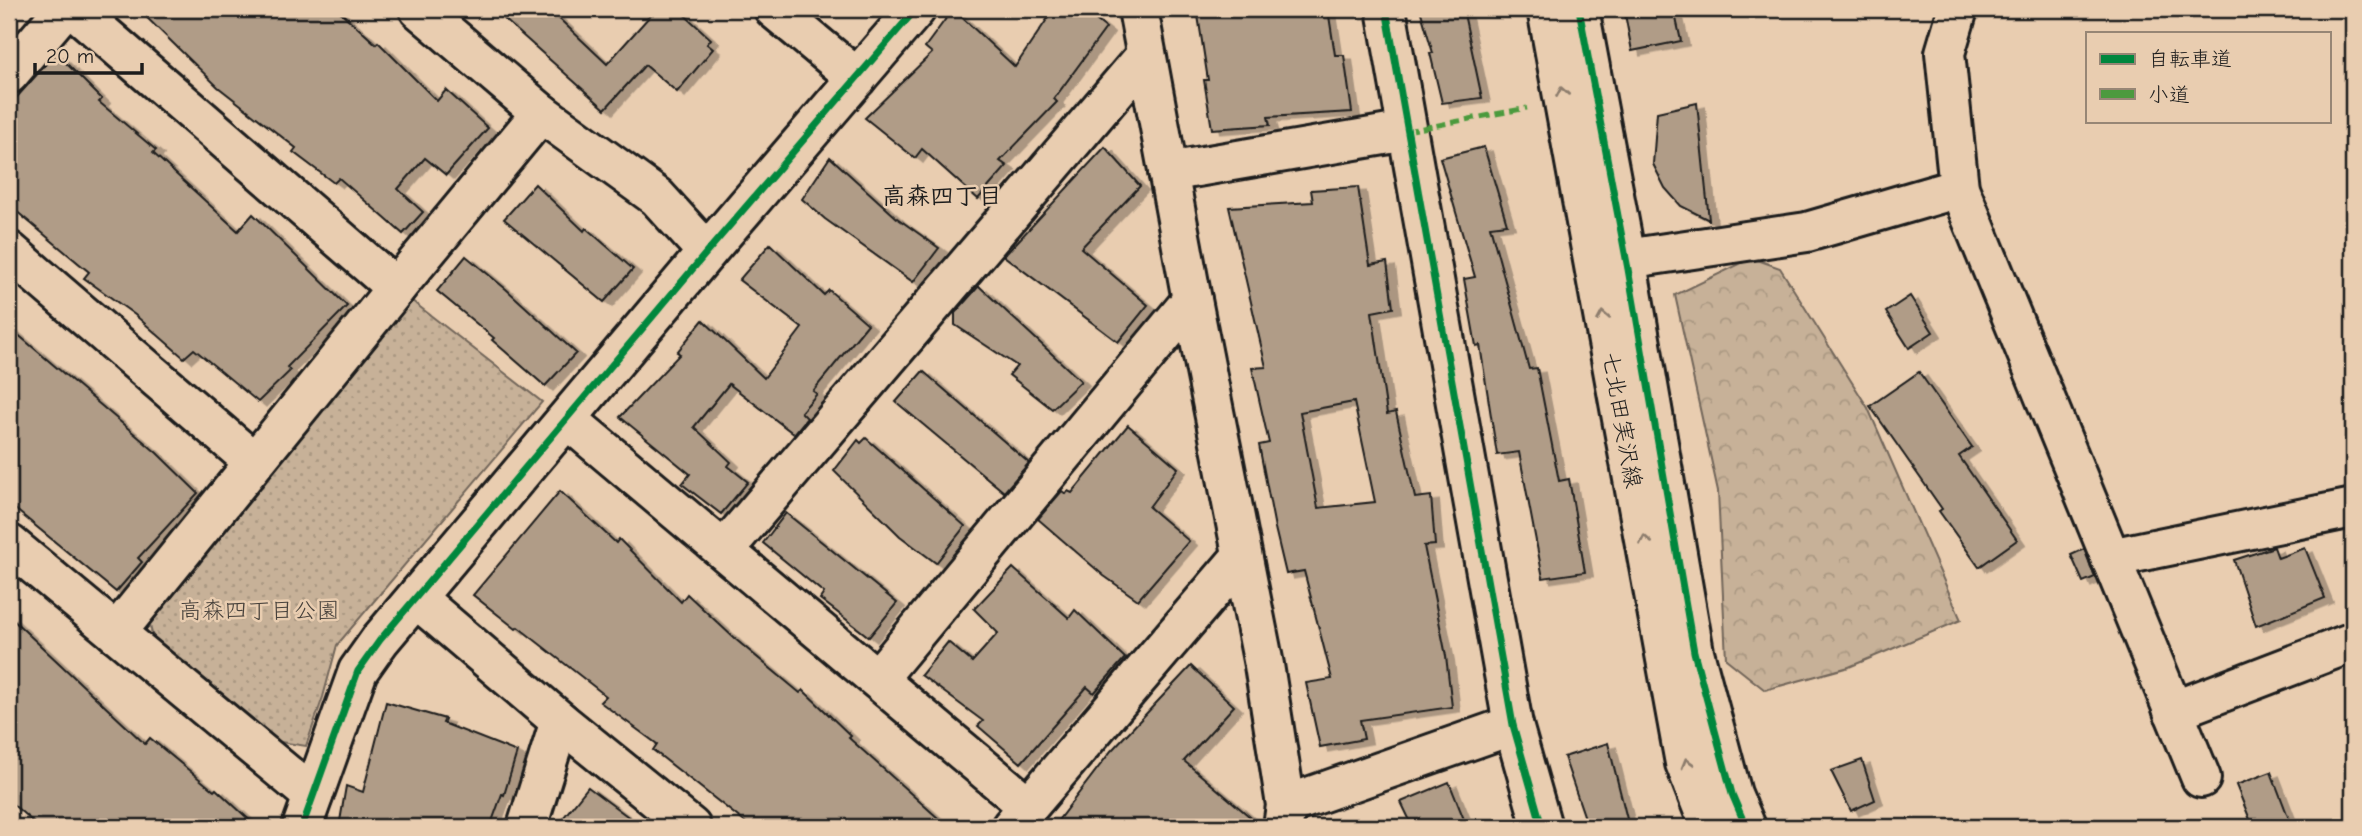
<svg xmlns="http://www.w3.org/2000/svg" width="2362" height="836" font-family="'Comic Neue','Klee One',sans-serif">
  <defs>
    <pattern id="forest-crowns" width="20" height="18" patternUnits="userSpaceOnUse" patternTransform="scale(1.75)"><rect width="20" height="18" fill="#c7b198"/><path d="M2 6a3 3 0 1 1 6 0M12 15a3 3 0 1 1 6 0" fill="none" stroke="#aa9882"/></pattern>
    <pattern id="park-dots" width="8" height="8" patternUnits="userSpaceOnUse" patternTransform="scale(1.75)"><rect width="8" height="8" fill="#c7b198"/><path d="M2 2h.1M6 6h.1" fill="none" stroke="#aa9882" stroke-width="1.8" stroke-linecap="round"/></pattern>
    <filter id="shadow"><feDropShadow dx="8" dy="4.5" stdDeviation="0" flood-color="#0004"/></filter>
  </defs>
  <rect width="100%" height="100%" fill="#e9cdb0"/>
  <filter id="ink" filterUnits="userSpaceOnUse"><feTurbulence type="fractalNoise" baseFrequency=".0143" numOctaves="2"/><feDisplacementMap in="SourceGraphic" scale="14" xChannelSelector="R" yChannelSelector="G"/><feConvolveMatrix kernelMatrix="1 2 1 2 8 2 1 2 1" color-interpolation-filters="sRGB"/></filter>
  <g filter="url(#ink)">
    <polygon fill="url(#forest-crowns)" stroke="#72665a" stroke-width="2" points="1752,258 1780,268 1868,408 1961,620 1849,667 1765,690 1726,659 1718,491 1675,295"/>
    <polygon fill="url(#park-dots)" stroke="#72665a" stroke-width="2" points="407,297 542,402 337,645 323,697 306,746 274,741 153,637 146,612"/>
    <g fill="#b09c87" stroke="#1c1c1c" stroke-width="2" fill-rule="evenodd" filter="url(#shadow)">
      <polygon points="138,9 337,9 376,44 378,42 437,101 446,90 488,128 446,175 425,158 398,189 423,212 403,234 339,178 334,183 293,152 296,148 218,87"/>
      <polygon points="493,9 549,9 607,64 656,9 678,9 711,39 707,44 713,49 677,92 645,65 605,109"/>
      <polygon points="953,9 1015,67 1054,9 1082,9 1106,28 1054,99 1057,102 1000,161 1007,166 978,199 922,149 915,158 865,118 932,53 925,47"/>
      <polygon points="1197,9 1328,9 1335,55 1344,55 1352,112 1268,117 1270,125 1212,129 1204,80 1208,80"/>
      <polygon points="1420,9 1463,9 1482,98 1442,103 1430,53 1433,53"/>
      <polygon points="1624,9 1674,9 1681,41 1632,51"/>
      <polygon points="56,53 102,99 99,102 156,150 153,153 238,231 253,214 347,306 287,367 290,371 258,402 194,349 184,358 135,315 84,278 89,272 9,205 9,106"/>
      <polygon points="1697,103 1709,220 1681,206 1665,188 1653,164 1657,112"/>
      <polygon points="1105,147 1140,186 1081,248 1148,305 1118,342 1004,256"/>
      <polygon points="1484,147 1507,224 1490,226 1529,369 1537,368 1559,481 1569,479 1585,572 1543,578 1519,452 1497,455 1480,345 1476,346 1464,279 1475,277 1440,158"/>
      <polygon points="830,157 897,218 939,248 913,282 825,219 802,199"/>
      <polygon points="535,184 584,231 586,228 633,269 604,302 504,219"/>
      <path d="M1358 187 1370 265 1387 262 1393 308 1372 312 1387 414 1396 412 1415 498 1431 496 1435 545 1424 546 1446 656 1452 707 1360 720 1364 739 1320 747 1306 683 1332 679 1304 571 1286 574 1275 528 1259 445 1269 443 1252 368 1266 367 1229 207 1313 202 1311 190ZM1354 402 1375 502 1318 508 1300 412Z"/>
      <polygon points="770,244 824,295 829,290 868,324 813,391 817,394 801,412 807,418 794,434 729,384 694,427 731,462 728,466 748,482 721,514 682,484 690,474 620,417 680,354 677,352 703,320 764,378 802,328 739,280"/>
      <polygon points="466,256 506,289 576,353 545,386 492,340 494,338 437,291"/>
      <polygon points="979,286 1081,381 1052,409 1009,375 1017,366 955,325 955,313"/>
      <polygon points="1910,296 1933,332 1909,348 1886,312"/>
      <polygon points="9,327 157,453 198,493 138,558 142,562 116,592 9,504"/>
      <polygon points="923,371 1029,463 1004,492 896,402"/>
      <polygon points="1919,372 1972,447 1959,456 2017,540 1979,567 1939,511 1942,509 1870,406"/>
      <polygon points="1128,425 1178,468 1149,507 1189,541 1138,600 1104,576 1038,519 1062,491 1066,494 1068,491 1072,493"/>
      <polygon points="866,438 965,526 936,563 900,536 834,471 858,440 861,443"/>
      <polygon points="560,491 616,543 619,539 681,602 687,594 734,638 800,693 803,690 851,736 849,738 948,827 751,827 653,750 657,744 600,702 606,696 518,627 516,629 473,595"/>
      <polygon points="786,513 897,603 869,637 820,599 824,593 763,543"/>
      <polygon points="2274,547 2278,558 2305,548 2325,598 2256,626 2234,560"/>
      <polygon points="2084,549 2095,577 2083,582 2071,555"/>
      <polygon points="1013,568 1069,618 1075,610 1125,658 1094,693 1087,687 1021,763 978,726 983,721 921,675 948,642 972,662 998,633 974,609"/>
      <polygon points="9,616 145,744 150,738 214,791 216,789 257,827 39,827 9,801"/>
      <polygon points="1191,666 1234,706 1184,761 1262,827 1053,827 1111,751"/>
      <polygon points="386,702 445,719 443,723 517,752 504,795 502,794 490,827 339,827 346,786 363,792"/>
      <polygon points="1608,743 1629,827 1588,827 1564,757"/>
      <polygon points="1862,760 1875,800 1851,811 1831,771"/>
      <polygon points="2271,772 2292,827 2253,827 2236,785"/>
      <polygon points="1449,782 1467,827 1413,827 1401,802"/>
      <polygon points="588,787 642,827 556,827"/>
    </g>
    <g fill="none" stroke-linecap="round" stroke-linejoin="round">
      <g stroke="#1c1c1c" stroke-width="44">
        <g id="street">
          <polyline points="74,9 396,288"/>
          <polyline points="419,9 541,113 657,197 707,252"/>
          <polyline points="774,9 857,78"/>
          <polyline points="1138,9 1192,300 1264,665 1286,805 1283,827"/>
          <polyline points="1386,9 1513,725 1542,827"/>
          <polyline points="1547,9 1685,763 1710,827"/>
          <polyline points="1579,9 1628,269 1694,652 1732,794 1746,827"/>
          <polyline points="1958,9 1945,53 1959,188 2201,778"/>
          <polyline points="9,74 64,9"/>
          <polyline points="1168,172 1407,131"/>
          <polyline points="9,251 254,462"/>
          <polyline points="1626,259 1807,232 1959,188"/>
          <polyline points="567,419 1028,806"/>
          <polyline points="9,544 313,796"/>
          <polyline points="724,550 1146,55"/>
          <polyline points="2110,558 2353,508"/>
          <polyline points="416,598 560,721 691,827"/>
          <polyline points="116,633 396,288 541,113"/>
          <polyline points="878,678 1192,300"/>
          <polyline points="2173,711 2353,642"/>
          <polyline points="1286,805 1513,725"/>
          <polyline points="302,827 358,671 380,640 707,252 916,9"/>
          <polyline points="527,827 560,721"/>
          <polyline points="1011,827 1242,556"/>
        </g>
      </g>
      <use href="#street" stroke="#e9cdb0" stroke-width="38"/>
      <polyline stroke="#4c9a3e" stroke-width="5" stroke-dasharray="10 5" stroke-linecap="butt" points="1407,131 1527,108"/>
      <g stroke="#e9cdb0" stroke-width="11">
        <g id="cycleway">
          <polyline points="1386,9 1513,725 1542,827"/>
          <polyline points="1579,9 1628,269 1694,652 1732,794 1746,827"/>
          <polyline points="302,827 358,671 380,640 707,252 916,9"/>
        </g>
      </g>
      <use href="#cycleway" stroke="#00873e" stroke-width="7"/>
    </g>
    <defs><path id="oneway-chevron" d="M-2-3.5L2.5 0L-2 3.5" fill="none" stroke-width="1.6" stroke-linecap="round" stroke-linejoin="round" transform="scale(1.75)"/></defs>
    <g stroke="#8d7d6d">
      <use href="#oneway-chevron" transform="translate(1562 92) rotate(-100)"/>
      <use href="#oneway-chevron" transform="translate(1603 316) rotate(-100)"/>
      <use href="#oneway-chevron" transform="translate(1645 540) rotate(-100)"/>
      <use href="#oneway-chevron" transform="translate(1687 763) rotate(-106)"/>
    </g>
  </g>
  <g text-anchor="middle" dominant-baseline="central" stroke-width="5" stroke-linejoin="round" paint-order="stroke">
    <g font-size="23" fill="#1c1c1c" stroke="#e9cdb0">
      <text transform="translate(1622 420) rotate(80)">七北田実沢線</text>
    </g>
    <g font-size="23" fill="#47413b" stroke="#e9cdb0">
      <text x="259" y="610">高森四丁目公園</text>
    </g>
    <g font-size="24" font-weight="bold" fill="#1c1c1c" stroke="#e9cdb0">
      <text x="942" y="196">高森四丁目</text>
    </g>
  </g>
  <rect width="2362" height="836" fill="none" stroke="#e9cdb0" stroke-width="35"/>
  <rect x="18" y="18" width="2327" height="801" fill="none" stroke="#1c1c1c" stroke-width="2.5" filter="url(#ink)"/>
  <rect x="2086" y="32" width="245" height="91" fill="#e9cdb0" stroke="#978675" stroke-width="2"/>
  <rect x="2100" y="54" width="35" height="10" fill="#00873e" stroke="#978675" stroke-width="2"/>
  <text x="2148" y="66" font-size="21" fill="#1c1c1c">自転車道</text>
  <rect x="2100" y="89" width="35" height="10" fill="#4c9a3e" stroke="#978675" stroke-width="2"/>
  <text x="2148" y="102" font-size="21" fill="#1c1c1c">小道</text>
  <path d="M35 63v10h107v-10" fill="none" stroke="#1c1c1c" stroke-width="3.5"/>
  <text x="46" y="63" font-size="21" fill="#1c1c1c" stroke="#e9cdb0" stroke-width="5" paint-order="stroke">20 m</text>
</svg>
